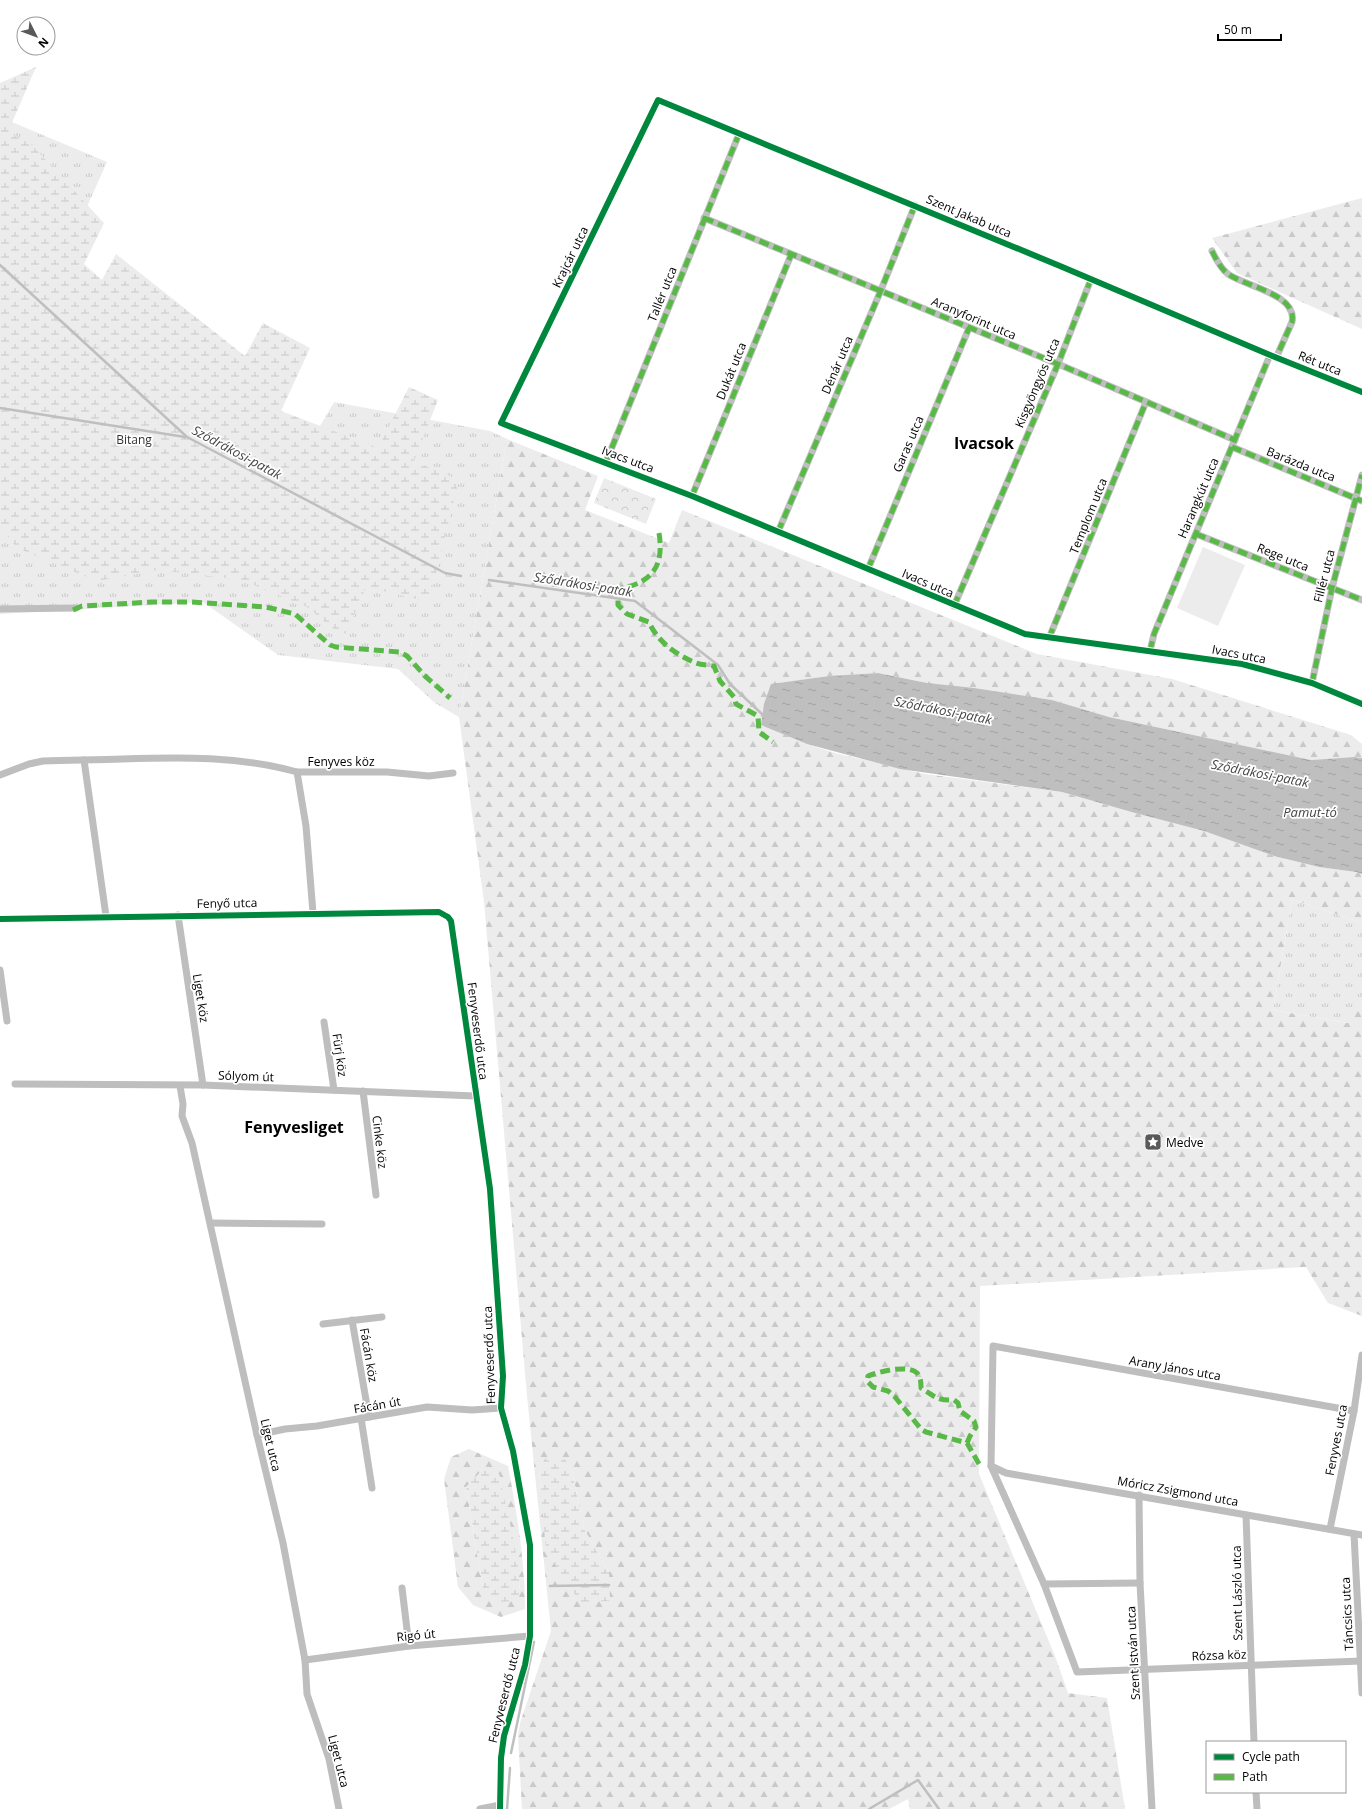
<svg xmlns="http://www.w3.org/2000/svg" width="1362" height="1809" font-family="'Open Sans',sans-serif">
  <defs>
    <pattern id="grass-tufts" width="24" height="20" patternUnits="userSpaceOnUse"><rect width="24" height="20" fill="#ececec"/><path d="M3 7l-1-3M5 7V3M7 7l1-3M15 17l-1-3M17 17v-4M19 17l1-3" fill="none" stroke="#c9c9c9"/></pattern>
    <pattern id="forest-firs" width="22" height="20" patternUnits="userSpaceOnUse"><rect width="22" height="20" fill="#ececec"/><path d="M5 1l3.5 6h-7zM16 11l3.5 6h-7z" fill="#c9c9c9"/></pattern>
    <pattern id="wetland-marsh" width="20" height="14" patternUnits="userSpaceOnUse"><rect width="20" height="14" fill="#ececec"/><path d="M1 5h8M5 5V1M11 12h8M15 12V8" fill="none" stroke="#c9c9c9"/></pattern>
    <pattern id="park-crowns" width="20" height="18" patternUnits="userSpaceOnUse"><rect width="20" height="18" fill="#ececec"/><path d="M2 6a3 3 0 1 1 6 0M12 15a3 3 0 1 1 6 0" fill="none" stroke="#c9c9c9"/></pattern>
    <pattern id="water-ripples" width="26" height="14" patternUnits="userSpaceOnUse"><rect width="26" height="14" fill="#bfbfbf"/><path d="M2 4q2-2 4 0t4 0M15 11q2-2 4 0t4 0" fill="none" stroke="#a2a2a2"/></pattern>
  </defs>
  <rect width="100%" height="100%" fill="#fff"/>
  <g fill="url(#grass-tufts)">
    <polygon points="0,117 107,162 52,285 289,480 334,402 490,431 507,439 459,717 435,703 398,669 278,655 203,602 0,614"/>
    <polygon points="1292,899 1362,923 1362,1006 1349,1023 1273,1010"/>
  </g>
  <g fill="url(#forest-firs)" fill-rule="evenodd">
    <polygon points="1362,198 1362,329 1237,273 1212,238"/>
    <path d="M507 439 598 476 585 510 669 543 682 510 1037 654 1172 679 1351 735 1362 744V758L1354 757 1311 760 1109 717 1052 700 927 683 878 673 829 676 772 684 762 725 807 744 835 753 925 774 1062 792 1135 813 1204 831 1274 856 1319 867 1356 872 1362 874V923L1292 899 1273 1010 1348 1023 1362 1006V1316L1328 1303 1306 1267 980 1286 979 1474 1055 1656 1068 1693 1107 1698 1125 1809H910L908 1799 889 1809H522L518 1736 520 1723 551 1631 527 1396 484 902 459 717ZM571 1466 584 1529 609 1572V1601L542 1502 539 1470Z"/>
    <path d="M469 1449 508 1466C517 1513 525 1561 525 1609L501 1617 473 1605 458 1587 444 1479 451 1457ZM499 1474 520 1588H483L466 1487Z"/>
  </g>
  <g fill="url(#wetland-marsh)">
    <polygon points="36,67 8,132 30,143 104,223 84,264 102,280 116,254 245,356 263,323 310,348 281,411 378,448 409,387 438,400 414,461 459,480 429,602 366,587 346,634 335,630 307,607 242,580 159,570 97,581 17,548 0,527 0,83"/>
    <polygon points="546,1457 563,1458 571,1466 584,1529 609,1572 610,1601 580,1602 546,1551 539,1469"/>
    <path d="M484 1468 499 1474C506 1510 523 1566 519 1601L496 1602 483 1588 466 1487Z"/>
  </g>
  <polygon fill="url(#park-crowns)" points="604,478 656,499 646,524 594,503"/>
  <polygon fill="#ececec" points="1203,547 1245,565 1218,626 1177,608"/>
  <polygon fill="url(#water-ripples)" points="878,673 927,683 974,688 1052,700 1109,717 1311,760 1354,757 1362,758 1362,874 1356,872 1319,867 1274,856 1204,831 1135,813 1062,792 900,769 807,744 761,725 764,704 771,684 829,676"/>
  <g fill="none" stroke-linecap="round" stroke-linejoin="round">
    <g stroke="#bfbfbf" stroke-width="2.5">
      <polyline points="0,265 187,437 445,573 461,576"/>
      <polyline points="0,408 185,437"/>
      <polyline points="489,580 635,601 718,665 730,684 763,715 766,716"/>
      <polyline points="550,1586 609,1585"/>
      <polyline points="511,1753 534,1642"/>
      <polyline points="507,1809 510,1768"/>
      <polyline points="869,1809 918,1780 939,1809"/>
    </g>
    <g stroke="#bebebe" stroke-width="7">
      <polyline points="704,218 1058,364 1235,440"/>
      <path d="M1212 251C1216 259 1220 268 1228 274 1244 286 1298 294 1292 322L1276 358"/>
      <polyline points="1362,392 1270,355 1060,266 658,100 501,423 692,496 1025,634 1242,664 1312,683 1362,704"/>
      <polyline points="1232,447 1362,501"/>
      <polyline points="606,462 739,134"/>
      <polyline points="692,496 791,255"/>
      <polyline points="778,532 881,290 915,205"/>
      <polyline points="1196,534 1362,600"/>
      <polyline points="868,569 969,328"/>
      <polyline points="954,606 1058,364 1091,279"/>
      <polyline points="0,609 76,608"/>
      <polyline points="1049,638 1146,402"/>
      <polyline points="1150,651 1154,634 1270,355"/>
      <polyline points="1312,683 1332,588 1362,475"/>
      <polyline points="84,760 106,916"/>
      <path d="M0 775 29 764 43 761C69 760 96 760 122 759 181 757 240 756 297 772"/>
      <polyline points="313,913 306,826 297,772 387,772 429,776 453,773"/>
      <polyline points="178,915 203,1085"/>
      <polyline points="0,919 439,912 448,917 451,921 490,1189 503,1376 501,1408 513,1451 530,1545 530,1636 525,1665 504,1736 501,1758 500,1809"/>
      <polyline points="0,970 7,1021"/>
      <polyline points="324,1022 334,1090"/>
      <polyline points="15,1084 203,1085 475,1096"/>
      <polyline points="180,1086 183,1104 182,1116 192,1143 257,1435 283,1543 305,1660 307,1694 329,1759 339,1809"/>
      <polyline points="363,1091 376,1195"/>
      <polyline points="211,1223 322,1224"/>
      <polyline points="352,1320 369,1417"/>
      <polyline points="323,1324 382,1317"/>
      <polyline points="1354,1411 993,1346 991,1466 1044,1584 1077,1672 1361,1661"/>
      <polyline points="361,1418 372,1488"/>
      <polyline points="257,1435 285,1429 317,1426 427,1407 472,1410 501,1408"/>
      <polyline points="991,1466 1006,1473 1362,1535"/>
      <polyline points="1139,1495 1140,1583 1152,1809"/>
      <polyline points="1246,1515 1254,1742"/>
      <polyline points="1330,1529 1354,1411 1362,1355"/>
      <polyline points="1354,1534 1362,1693"/>
      <polyline points="1044,1584 1140,1583"/>
      <polyline points="402,1588 409,1646"/>
      <polyline points="305,1660 409,1646 530,1636"/>
      <polyline points="1256,1792 1257,1809"/>
      <polyline points="480,1809 500,1805"/>
    </g>
    <g stroke="#58b947" stroke-width="5" stroke-dasharray="10 5" stroke-linecap="butt">
      <polyline points="704,218 1058,364 1235,440"/>
      <path d="M1212 251C1216 259 1220 268 1228 274 1244 286 1298 294 1292 322L1276 358"/>
      <polyline points="1232,447 1362,501"/>
      <polyline points="606,462 739,134"/>
      <polyline points="692,496 791,255"/>
      <polyline points="778,532 881,290 915,205"/>
      <path d="M659 533C664 564 654 582 622 588L618 593V605L627 614 649 622C657 641 676 655 696 663 701 665 708 665 714 666L720 681 734 697 736 704 758 716 759 732 773 742"/>
      <polyline points="1196,534 1362,600"/>
      <polyline points="868,569 969,328"/>
      <polyline points="954,606 1058,364 1091,279"/>
      <polyline points="73,610 82,606 152,602 192,602 266,607 295,614 330,645 336,647 400,652 407,656 425,676 450,698"/>
      <polyline points="1049,638 1146,402"/>
      <polyline points="1150,651 1154,634 1270,355"/>
      <polyline points="1312,683 1332,588 1362,475"/>
      <path d="M967 1443 970 1436 976 1427 974 1421 960 1411 958 1403 954 1400C936 1401 935 1396 921 1388 921 1383 921 1377 917 1373 908 1364 878 1372 868 1376L867 1381 873 1387 888 1391 895 1397 921 1429 926 1432 967 1443 979 1464"/>
    </g>
    <g stroke="#fff" stroke-width="8">
      <g id="cycleway">
        <polyline points="1362,392 1270,355 1060,266 658,100 501,423 692,496 1025,634 1242,664 1312,683 1362,704"/>
        <polyline points="0,919 439,912 448,917 451,921 490,1189 503,1376 501,1408 513,1451 530,1545 530,1636 525,1665 504,1736 501,1758 500,1809"/>
      </g>
    </g>
    <use href="#cycleway" stroke="#00873e" stroke-width="6"/>
  </g>
  <defs>
    <g id="sight-square" transform="scale(0.9)"><rect x="-9" y="-9" width="18" height="18" rx="4" fill="#595959" stroke="#fff"/><path d="M0-6L1.8-2.2L6-1.7L2.9 1.2L3.7 5.4L0 3.3L-3.7 5.4L-2.9 1.2L-6-1.7L-1.8-2.2Z" fill="#fff"/></g>
  </defs>
  <g fill-rule="evenodd">
    <use href="#sight-square" x="1153" y="1142"/>
  </g>
  <g text-anchor="middle" dominant-baseline="central" stroke-width="3.5" stroke-linejoin="round" paint-order="stroke">
    <g font-size="12" fill="#000" stroke="#fff">
      <text transform="translate(969 216) rotate(23)">Szent Jakab utca</text>
      <text transform="translate(570 257) rotate(-64)">Krajcár utca</text>
      <text transform="translate(662 294) rotate(-68)">Tallér utca</text>
      <text transform="translate(974 318) rotate(23)">Aranyforint utca</text>
      <text transform="translate(1320 363) rotate(22)">Rét utca</text>
      <text transform="translate(837 365) rotate(-67)">Dénár utca</text>
      <text transform="translate(731 371) rotate(-68)">Dukát utca</text>
      <text transform="translate(1037 383) rotate(-67)">Kisgyöngyös utca</text>
      <text transform="translate(908 444) rotate(-67)">Garas utca</text>
      <text transform="translate(628 459) rotate(21)">Ivacs utca</text>
      <text transform="translate(1301 464) rotate(22)">Barázda utca</text>
      <text transform="translate(1198 498) rotate(-67)">Harangkút utca</text>
      <text transform="translate(1088 516) rotate(-68)">Templom utca</text>
      <text transform="translate(1283 557) rotate(22)">Rege utca</text>
      <text transform="translate(1324 576) rotate(-76)">Fillér utca</text>
      <text transform="translate(928 583) rotate(23)">Ivacs utca</text>
      <text transform="translate(1239 654) rotate(11)">Ivacs utca</text>
      <text x="341" y="761">Fenyves köz</text>
      <text transform="translate(227 903) rotate(-1)">Fenyő utca</text>
      <text transform="translate(201 998) rotate(81)">Liget köz</text>
      <text transform="translate(478 1031) rotate(83)">Fenyveserdő utca</text>
      <text transform="translate(340 1055) rotate(82)">Fürj köz</text>
      <text transform="translate(246 1076) rotate(2)">Sólyom út</text>
      <text transform="translate(380 1142) rotate(83)">Cinke köz</text>
      <text transform="translate(369 1355) rotate(80)">Fácán köz</text>
      <text transform="translate(489 1355) rotate(-92)">Fenyveserdő utca</text>
      <text transform="translate(1175 1368) rotate(10)">Arany János utca</text>
      <text transform="translate(377 1405) rotate(-10)">Fácán út</text>
      <text transform="translate(1336 1440) rotate(-79)">Fenyves utca</text>
      <text transform="translate(271 1445) rotate(77)">Liget utca</text>
      <text transform="translate(1178 1491) rotate(10)">Móricz Zsigmond utca</text>
      <text transform="translate(1237 1593) rotate(-91)">Szent László utca</text>
      <text transform="translate(1347 1614) rotate(-93)">Táncsics utca</text>
      <text transform="translate(416 1635) rotate(-6)">Rigó út</text>
      <text transform="translate(1133 1653) rotate(-93)">Szent István utca</text>
      <text transform="translate(1219 1655) rotate(-2)">Rózsa köz</text>
      <text transform="translate(504 1695) rotate(-76)">Fenyveserdő utca</text>
      <text transform="translate(339 1761) rotate(76)">Liget utca</text>
    </g>
    <g font-size="12" fill="#333" stroke="#fff">
      <text x="134" y="439">Bitang</text>
    </g>
    <g font-size="12" fill="#000" stroke="#fff" text-anchor="start">
      <text x="1166" y="1142">Medve</text>
    </g>
    <g font-size="13" font-style="italic" fill="#444" stroke="#fff">
      <text transform="translate(237 452) rotate(28)">Sződrákosi-patak</text>
      <text transform="translate(583 584) rotate(9)">Sződrákosi-patak</text>
      <text transform="translate(943 710) rotate(11)">Sződrákosi-patak</text>
      <text transform="translate(1260 773) rotate(11)">Sződrákosi-patak</text>
      <text x="1310" y="812">Pamut-tó</text>
    </g>
    <g font-size="16" font-weight="bold" fill="#000" stroke="#fff">
      <text x="984" y="443">Ivacsok</text>
      <text x="294" y="1127">Fenyvesliget</text>
    </g>
  </g>
  <rect x="1206" y="1741" width="140" height="52" fill="#ffffff" stroke="#999999"/>
  <rect x="1214" y="1754" width="20" height="6" fill="#00873e" stroke="#999999"/>
  <text x="1242" y="1761" font-size="12" fill="#000000">Cycle path</text>
  <rect x="1214" y="1774" width="20" height="6" fill="#58b947" stroke="#999999"/>
  <text x="1242" y="1781" font-size="12" fill="#000000">Path</text>
  <g transform="translate(36 36) rotate(132)"><circle r="19" fill="#ffffff" stroke="#999999"/>
  <path d="M0-3L7 15L0 10L-7 15Z" fill="#595959"/>
  <text y="-6" font-size="11" font-weight="bold" text-anchor="middle" fill="#000000">N</text>
  </g>
  <path d="M1218 34v6h63v-6" fill="none" stroke="#000000" stroke-width="2"/>
  <text x="1224" y="34" font-size="12" fill="#000000" stroke="#ffffff" stroke-width="3" paint-order="stroke">50 m</text>
</svg>
